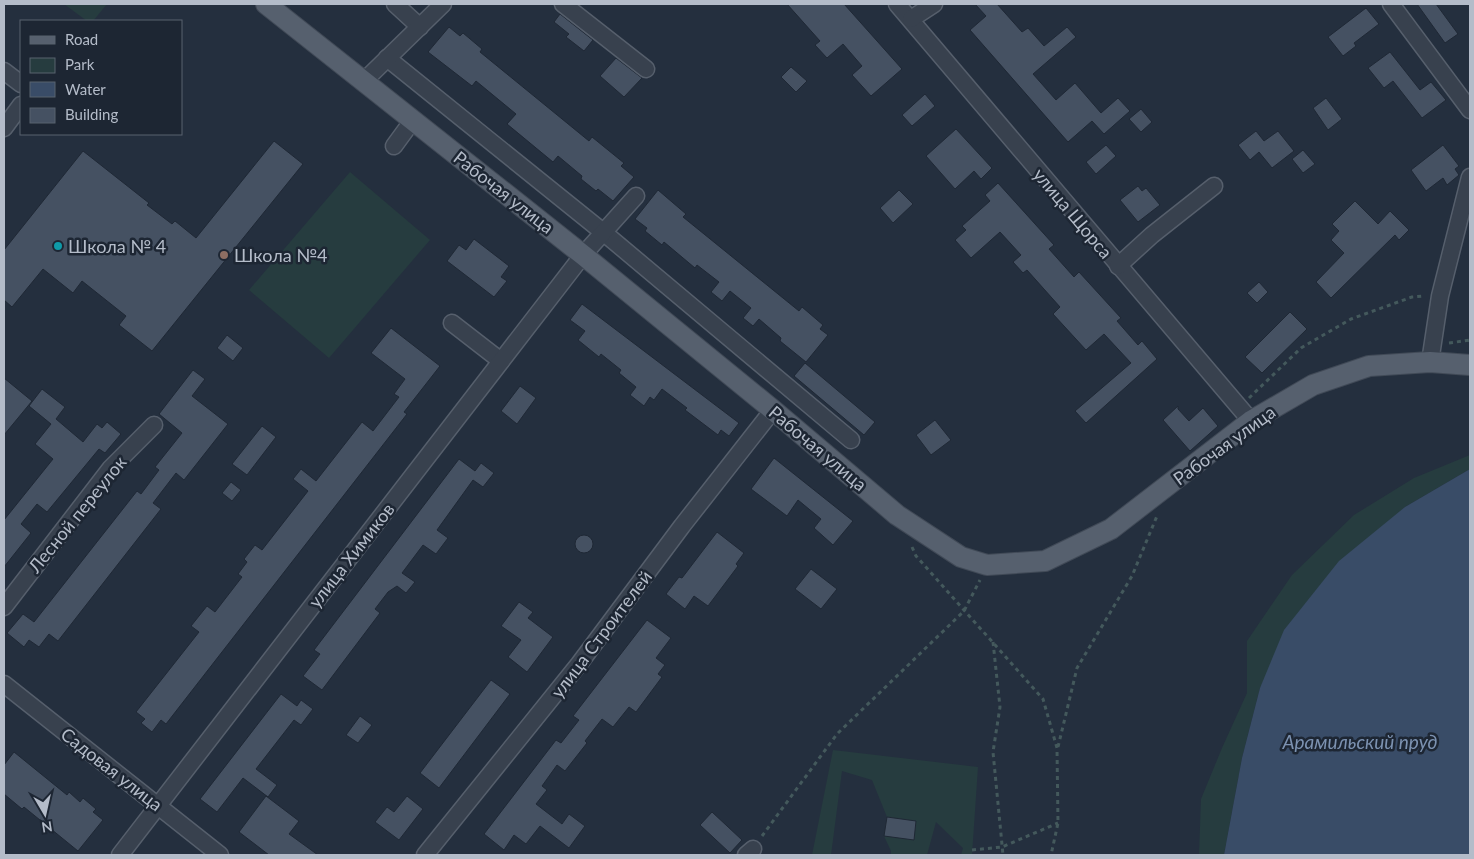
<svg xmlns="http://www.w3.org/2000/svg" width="1474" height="859" font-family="Lato,sans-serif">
  <rect width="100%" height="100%" fill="#242f3e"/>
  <g fill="#263c3f">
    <polygon points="64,4 107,4 93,21 87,21"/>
    <polygon points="350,172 430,240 329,358 249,290"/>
    <polygon points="1470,455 1470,469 1405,507 1260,688 1242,758 1224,855 1199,855 1201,799 1222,748 1247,693 1247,641 1292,575 1354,515 1414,478"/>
    <polygon points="833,750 978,767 972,855 961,855 963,848 936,822 927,855 891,855 891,851 884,836 887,817 872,780 842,771 831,855 812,855"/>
  </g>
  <polygon fill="#394c67" points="1470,469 1470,855 1224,855 1242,758 1260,688 1284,630 1339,561 1405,507"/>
  <g fill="#455162" stroke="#1f2835">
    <polygon points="787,4 844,4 902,69 871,96 852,75 862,66 843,44 827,58 815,45 820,41"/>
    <polygon points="975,4 997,4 1022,32 1028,28 1044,46 1067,27 1076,37 1033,74 1056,100 1075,83 1101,113 1118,98 1130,111 1104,134 1092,121 1068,142 970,30 986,16"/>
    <polygon points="1417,4 1436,4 1458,34 1445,43"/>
    <polygon points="1366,8 1379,24 1354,43 1356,46 1343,56 1328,37"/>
    <polygon points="560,14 593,40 584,51 566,37 569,34 554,22"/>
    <polygon points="449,27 460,36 463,33 482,49 480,52 589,141 592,137 624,163 621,166 634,177 613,201 598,189 596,191 581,179 582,176 558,156 553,162 507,124 516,114 476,81 472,86 428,52"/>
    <polygon points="1390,52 1420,90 1431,82 1446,100 1422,118 1393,81 1384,88 1368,68"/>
    <polygon points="616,58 642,78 624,97 600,76"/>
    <polygon points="791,67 807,81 796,92 781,77"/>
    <polygon points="925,94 935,106 912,126 902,115"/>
    <polygon points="1326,98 1342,119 1328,130 1313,108"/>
    <polygon points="1141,109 1152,122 1141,132 1129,119"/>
    <polygon points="956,129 992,168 981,179 974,171 955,189 926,156"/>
    <polygon points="1256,131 1264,141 1278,131 1294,151 1272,168 1259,152 1250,160 1238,145"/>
    <polygon points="274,141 303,164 152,351 119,325 126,316 82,281 73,293 43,269 12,307 4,300 4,250 83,151 149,203 147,205 172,224 175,221 196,238"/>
    <polygon points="1106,145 1116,156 1096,174 1086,162"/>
    <polygon points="1443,145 1459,166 1455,169 1459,175 1447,185 1443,178 1426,191 1411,170"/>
    <polygon points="1303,150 1315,164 1303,173 1292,159"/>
    <polygon points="998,183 1054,245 1049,249 1074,277 1079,272 1121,318 1117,321 1138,345 1142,341 1157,359 1086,423 1075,411 1131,363 1104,334 1086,350 1053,314 1060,307 1027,270 1023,273 1013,262 1021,255 1000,232 971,258 955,240 966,230 962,226 990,201 985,195"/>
    <polygon points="1138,186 1142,191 1146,188 1160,205 1138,222 1120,200"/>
    <polygon points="658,190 686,214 683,217 799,311 802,307 823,325 820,329 828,335 806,362 780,341 781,338 759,319 753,326 743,318 751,308 730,291 722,301 711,292 719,282 697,265 695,268 664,242 662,245 645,231 647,228 635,219"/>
    <polygon points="899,190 913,204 893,223 880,208"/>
    <polygon points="1355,201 1378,224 1390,211 1409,230 1399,240 1395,235 1331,298 1316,282 1344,253 1331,240 1339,231 1332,224"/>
    <polygon points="474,239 509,266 501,277 507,281 494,297 447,261 459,245 466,250"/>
    <polygon points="1259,282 1268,292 1257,303 1247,293"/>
    <polygon points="582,304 739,423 729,436 721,430 718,435 685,410 687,408 662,389 654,400 650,397 644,406 630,395 636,387 619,373 621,370 601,354 599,357 578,340 585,331 570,320"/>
    <polygon points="1290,312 1307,329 1262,373 1245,357"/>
    <polygon points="391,328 440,366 404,412 407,414 166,724 161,720 152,732 141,723 145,719 136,712 199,632 191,626 207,606 215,612 242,577 238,574 247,562 244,559 255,545 262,550 308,491 293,479 301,469 316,481 362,422 373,431 399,397 394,394 405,379 371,353"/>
    <polygon points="227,335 243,348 233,361 217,348"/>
    <polygon points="805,363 875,422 864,435 794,376"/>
    <polygon points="193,370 205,379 192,396 228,424 184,480 176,473 153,503 161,509 58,641 49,634 39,647 29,640 24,647 7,633 23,614 34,622 137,491 141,494 159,470 155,467 182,433 159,414"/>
    <polygon points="4,378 32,401 4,435"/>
    <polygon points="520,386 536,398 517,424 501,411"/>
    <polygon points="42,389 65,407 56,419 83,442 97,424 102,428 107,422 121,434 105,453 99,449 47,512 37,504 21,524 31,533 4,567 4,520 53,459 35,444 51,424 29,406"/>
    <polygon points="1178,406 1178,409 1189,421 1203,408 1218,426 1190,451 1163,420"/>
    <polygon points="935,420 951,440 931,455 916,435"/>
    <polygon points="262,426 276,437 247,475 232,464"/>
    <polygon points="774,458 853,521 833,545 814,528 821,519 798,500 787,516 751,489"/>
    <polygon points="459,459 475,471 481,463 494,473 483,487 473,480 437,530 448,538 436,554 423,545 402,573 415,582 406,593 397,586 388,592 375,609 380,613 322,690 303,676 320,654 314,650"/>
    <polygon points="231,482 241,490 232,501 222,493"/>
    <polygon points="717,532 744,553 736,564 738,566 708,606 694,596 685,609 666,594 679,577 682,578"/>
    <circle cx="584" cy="544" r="9"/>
    <polygon points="811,569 837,589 821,609 795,589"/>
    <polygon points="519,602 533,612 528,618 553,637 527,672 508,657 521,640 501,626"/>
    <polygon points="647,620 671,638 656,658 665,665 658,674 662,677 636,712 629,707 613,727 602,719 585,741 587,743 565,771 557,765 542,786 547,790 536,804 562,824 569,814 585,826 569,848 540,826 526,844 514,835 504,850 484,834 556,740 561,743 579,720 573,716"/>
    <polygon points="491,680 510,694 439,788 420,773"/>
    <polygon points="281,694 297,706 301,700 313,709 301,725 294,720 256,769 277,785 268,797 243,778 217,812 200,799"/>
    <polygon points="360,716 372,725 358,743 346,735"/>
    <polygon points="14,752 67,795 69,792 80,802 83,798 96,809 93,812 103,820 78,851 24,807 22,809 4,794 4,765"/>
    <polygon points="266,796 299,821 289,834 318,855 269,855 239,832"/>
    <polygon points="407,796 423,809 399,840 375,822 387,807 394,812"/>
    <polygon points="712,812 742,840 730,853 700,825"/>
    <polygon points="887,817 916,821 914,840 884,836"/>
  </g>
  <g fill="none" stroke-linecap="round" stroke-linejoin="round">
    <g stroke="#565f6c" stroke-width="19">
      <g id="minor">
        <polyline points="395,4 420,27"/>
        <polyline points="563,4 646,69"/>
        <polyline points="897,4 1251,421"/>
        <polyline points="1391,4 1470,110"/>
        <polyline points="911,19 934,4"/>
        <polyline points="387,58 603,232 851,440"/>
        <polyline points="4,71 21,84"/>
        <polyline points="364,81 443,4"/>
        <polyline points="4,128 21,105"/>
        <polyline points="394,146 413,120"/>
        <polyline points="1118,266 1152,235 1214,186"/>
        <polyline points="452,323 501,361"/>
        <polyline points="1430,362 1440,296 1470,177"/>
        <polyline points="4,607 110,469 154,425"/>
        <polyline points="4,684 220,855"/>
        <polyline points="120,855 583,255 636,196"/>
        <polyline points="425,855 579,664 682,526 773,410"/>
        <polyline points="746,855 753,849"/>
      </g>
    </g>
    <g stroke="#414a57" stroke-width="22">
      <polyline id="major" points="266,4 583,255 773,410 897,515 961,557 987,565 1045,561 1111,529 1251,421 1313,385 1369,366 1430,362 1470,365"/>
    </g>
    <g stroke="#44595c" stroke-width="3" stroke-dasharray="4 4" stroke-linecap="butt">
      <polyline points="1449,343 1470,340"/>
      <polyline points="1249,398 1301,348 1351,319 1412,297 1424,296"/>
      <polyline points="912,547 916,556 1043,699 1057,748 1058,823 1051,855"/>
      <polyline points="993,642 1000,707 993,752 1003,855"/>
      <polyline points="1058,747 1077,668 1132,576 1157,516"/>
      <polyline points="762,836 837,734 964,611 980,580"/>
      <polyline points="972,850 1002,847 1058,823"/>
    </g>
    <use href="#minor" stroke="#38414e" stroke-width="16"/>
    <use href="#major" stroke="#56606e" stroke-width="20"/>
  </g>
  <circle fill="#0f9aa8" stroke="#1d2633" stroke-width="2" cx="58" cy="246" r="5"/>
  <circle fill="#8d6e63" stroke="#1d2633" stroke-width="2" cx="224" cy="255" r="5"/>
  <g text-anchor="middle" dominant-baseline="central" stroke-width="5" stroke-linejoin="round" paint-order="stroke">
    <g font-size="18" fill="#b4bcc9" stroke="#1d2633">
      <text transform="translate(504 192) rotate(38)">Рабочая улица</text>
      <text transform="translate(1073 213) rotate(50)">улица Щорса</text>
      <text transform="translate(1224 445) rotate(-36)">Рабочая улица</text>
      <text transform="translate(818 448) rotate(40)">Рабочая улица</text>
      <text transform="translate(77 514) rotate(-51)">Лесной переулок</text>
      <text transform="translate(351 555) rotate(-52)">улица Химиков</text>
      <text transform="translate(601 634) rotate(-53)">улица Строителей</text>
      <text transform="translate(112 769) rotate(38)">Садовая улица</text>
    </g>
    <g font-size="18" fill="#b4bcc9" stroke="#1d2633" text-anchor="start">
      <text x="68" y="246">Школа № 4</text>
      <text x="234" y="255">Школа №4</text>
    </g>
    <g font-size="19" font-style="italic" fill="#7c92b1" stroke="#1d2633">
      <text x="1360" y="741">Арамильский пруд</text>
    </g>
  </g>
  <rect width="1474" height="859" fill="none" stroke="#b4bcc9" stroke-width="10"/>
  <rect x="20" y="20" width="162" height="115" fill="#1d2633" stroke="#59626f"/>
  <rect x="30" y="36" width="25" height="8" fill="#56606e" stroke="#59626f"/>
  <text x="65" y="45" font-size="15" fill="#b4bcc9">Road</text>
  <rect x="30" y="58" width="25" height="15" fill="#263c3f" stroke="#59626f"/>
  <text x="65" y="70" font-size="15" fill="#b4bcc9">Park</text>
  <rect x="30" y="82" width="25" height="15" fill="#394c67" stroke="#59626f"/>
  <text x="65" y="95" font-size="15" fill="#b4bcc9">Water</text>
  <rect x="30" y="108" width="25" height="15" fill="#455162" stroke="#59626f"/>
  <text x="65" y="120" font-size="15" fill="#b4bcc9">Building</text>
  <g transform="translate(45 814) rotate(171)" stroke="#1d2633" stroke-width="4" paint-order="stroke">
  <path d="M0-4L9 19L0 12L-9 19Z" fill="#b4bcc9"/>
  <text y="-8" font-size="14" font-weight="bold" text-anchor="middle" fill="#b4bcc9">N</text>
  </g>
</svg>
